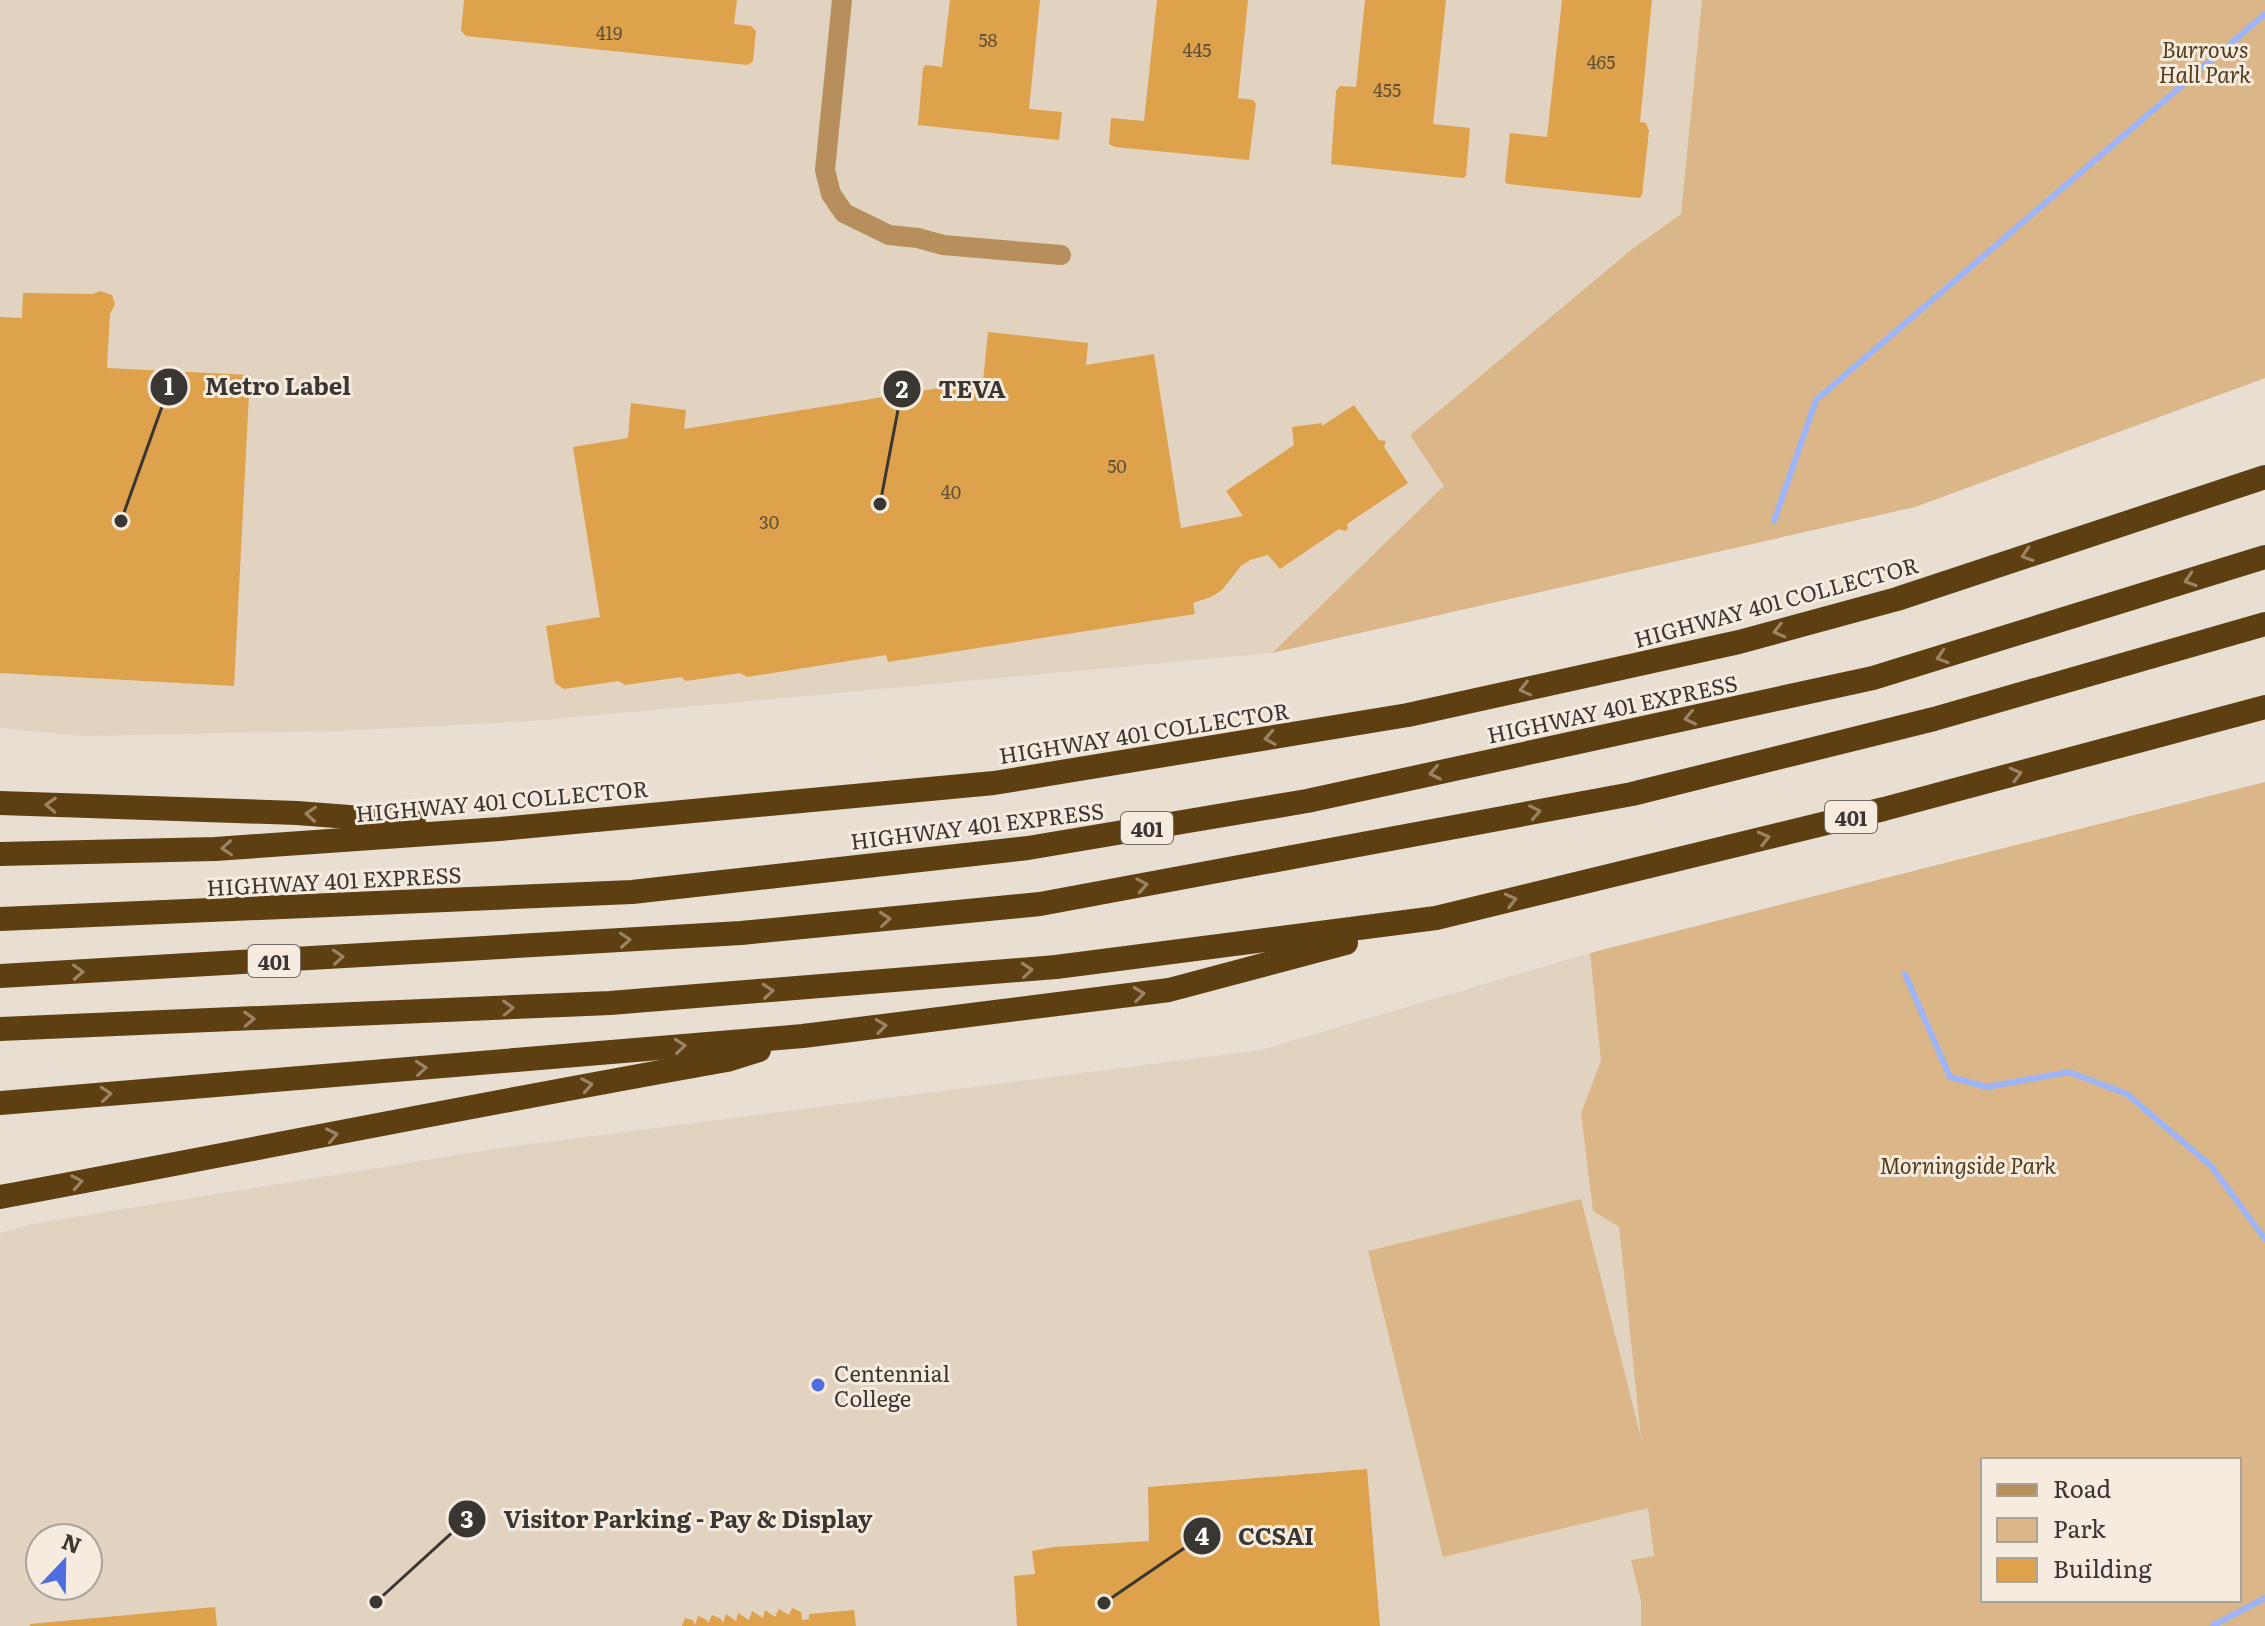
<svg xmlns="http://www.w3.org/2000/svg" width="2265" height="1626" font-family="Literata,serif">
  <rect width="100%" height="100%" fill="#e8ded2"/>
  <g fill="#e2d3c1" fill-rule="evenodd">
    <polygon points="0,0 1702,0 1681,214 1632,249 1411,434 1445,486 1272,653 533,721 338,731 83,736 0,728"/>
    <path d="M1590 953 1661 1626H0V1233L32 1224 500 1148 1261 1050ZM40 1538H88V1586H40Z"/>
  </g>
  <g fill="#dbb688" fill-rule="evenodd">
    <polygon points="1702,0 2265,0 2265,378 1915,507 1272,653 1444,486 1410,435 1632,249 1681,214"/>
    <path d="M2265 782V1626H1641V1601L1631 1560 1654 1556 1648 1508 1443 1557 1368 1251 1581 1199 1641 1438 1619 1227 1593 1211 1581 1113 1601 1061 1590 953ZM2239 1460V1600H1983V1460Z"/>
  </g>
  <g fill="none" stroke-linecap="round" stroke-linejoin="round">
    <g stroke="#9db4f7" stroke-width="6">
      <polyline points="1774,521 1816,400 2265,14"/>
      <polyline points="1905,974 1950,1077 1987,1087 2069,1072 2127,1094 2211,1166 2265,1239"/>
      <polyline points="2212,1626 2265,1598"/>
    </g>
  </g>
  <g fill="#dea14c">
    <polygon points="464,0 737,0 734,24 751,26 756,31 753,61 748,65 466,36 461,31"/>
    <polygon points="950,0 1040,0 1029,109 1062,112 1059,140 918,125 923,68 926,65 942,67"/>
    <polygon points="1157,0 1248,0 1238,98 1253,100 1256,104 1249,160 1115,147 1109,144 1111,118 1144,121"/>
    <polygon points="1365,0 1446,0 1433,124 1470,128 1466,176 1463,178 1331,164 1336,91 1340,86 1356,87"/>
    <polygon points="1562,0 1652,0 1640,122 1646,123 1649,131 1642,195 1639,198 1508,184 1505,182 1510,133 1547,137"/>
    <polygon points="100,291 112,295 115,304 110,314 107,368 250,375 234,686 0,673 0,317 22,318 23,293 93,294"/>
    <polygon points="988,332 1088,343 1086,365 1154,354 1181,528 1243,516 1226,491 1294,445 1292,427 1322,423 1322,426 1354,405 1379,440 1386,441 1384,447 1408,483 1347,524 1348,529 1345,531 1339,529 1280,569 1268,555 1250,560 1241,566 1222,590 1211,597 1193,603 1195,614 888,662 886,655 747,677 740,673 686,681 681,677 625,685 619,681 564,689 555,683 546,626 600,617 573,447 628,438 631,403 686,410 684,429 983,381"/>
    <polygon points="1367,1469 1380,1626 1017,1626 1014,1576 1035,1574 1032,1551 1054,1547 1149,1541 1148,1487"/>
    <polygon points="215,1607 217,1626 30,1626 30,1624"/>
    <polygon points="792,1608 801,1612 802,1620 809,1619 809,1614 854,1610 856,1626 682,1626 685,1618 693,1620 695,1625 698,1616 707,1620 708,1623 712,1615 721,1619 723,1623 726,1614 736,1621 738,1613 749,1620 752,1611 763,1618 765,1610 775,1617 779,1609 789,1615"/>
  </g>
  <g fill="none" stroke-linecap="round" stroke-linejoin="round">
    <polyline stroke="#b68f5c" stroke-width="20" points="842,0 825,170 831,194 844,213 889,235 918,238 943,245 1061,255"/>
    <g stroke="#5e3f12" stroke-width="24">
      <polyline points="0,803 297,813 414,822"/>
      <polyline points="0,854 215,849 500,829 994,783 1408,715 1739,642 1897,599 2265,477"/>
      <polyline points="0,919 632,892 1028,848 1307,801 1873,678 2265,557"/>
      <polyline points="0,976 741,933 1040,904 1632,794 1934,719 2265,624"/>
      <polyline points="0,1029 610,1003 1056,967 1436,918 1884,809 2265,707"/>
      <polyline points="0,1103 803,1036 1169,990 1346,943"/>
      <path d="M0 1197C242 1152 484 1103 727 1060L759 1050"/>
    </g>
  </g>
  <defs><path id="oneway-chevron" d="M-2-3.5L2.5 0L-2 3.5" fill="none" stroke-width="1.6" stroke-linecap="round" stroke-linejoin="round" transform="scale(2)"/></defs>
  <g stroke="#9a8464">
    <use href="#oneway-chevron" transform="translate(2027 555) rotate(162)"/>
    <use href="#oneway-chevron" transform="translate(2190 580) rotate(163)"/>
    <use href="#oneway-chevron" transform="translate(1779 631) rotate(165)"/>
    <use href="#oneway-chevron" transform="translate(1942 657) rotate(163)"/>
    <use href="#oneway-chevron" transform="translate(1525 689) rotate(167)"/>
    <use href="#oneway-chevron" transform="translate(1690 718) rotate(168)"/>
    <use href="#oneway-chevron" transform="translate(1270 738) rotate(171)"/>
    <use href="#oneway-chevron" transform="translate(1435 773) rotate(168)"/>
    <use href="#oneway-chevron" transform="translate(2016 774) rotate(-15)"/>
    <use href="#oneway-chevron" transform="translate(51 805) rotate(-178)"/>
    <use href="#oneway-chevron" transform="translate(1535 812) rotate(-11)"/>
    <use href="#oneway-chevron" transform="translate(311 814) rotate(-176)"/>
    <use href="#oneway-chevron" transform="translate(1764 838) rotate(-14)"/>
    <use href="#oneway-chevron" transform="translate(227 848) rotate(176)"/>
    <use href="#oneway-chevron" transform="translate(1142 885) rotate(-10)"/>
    <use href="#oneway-chevron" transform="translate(1511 900) rotate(-14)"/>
    <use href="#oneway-chevron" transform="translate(885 919) rotate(-5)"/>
    <use href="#oneway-chevron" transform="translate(625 940) rotate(-4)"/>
    <use href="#oneway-chevron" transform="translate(338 957) rotate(-4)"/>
    <use href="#oneway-chevron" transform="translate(1027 970) rotate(-5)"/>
    <use href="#oneway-chevron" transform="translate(78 972) rotate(-3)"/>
    <use href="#oneway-chevron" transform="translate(768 991) rotate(-5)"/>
    <use href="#oneway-chevron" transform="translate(1139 994) rotate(-7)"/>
    <use href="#oneway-chevron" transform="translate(508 1008) rotate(-2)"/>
    <use href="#oneway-chevron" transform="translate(249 1019) rotate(-2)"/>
    <use href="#oneway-chevron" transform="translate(881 1026) rotate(-7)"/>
    <use href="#oneway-chevron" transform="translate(680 1046) rotate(-5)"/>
    <use href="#oneway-chevron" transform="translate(421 1068) rotate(-5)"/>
    <use href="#oneway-chevron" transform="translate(587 1085) rotate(-10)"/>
    <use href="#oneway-chevron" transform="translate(106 1094) rotate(-5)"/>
    <use href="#oneway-chevron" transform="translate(332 1135) rotate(-12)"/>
    <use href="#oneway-chevron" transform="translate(77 1182) rotate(-10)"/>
  </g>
  <circle fill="#4e6de1" stroke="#f5ebdf" stroke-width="3" cx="818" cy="1385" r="8"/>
  <g text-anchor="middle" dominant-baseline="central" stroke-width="6" stroke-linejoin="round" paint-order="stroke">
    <g font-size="18" fill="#635138">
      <text x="609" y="32">419</text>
      <text x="988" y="39">58</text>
      <text x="1197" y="49">445</text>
      <text x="1601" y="61">465</text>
      <text x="1387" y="89">455</text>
      <text x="1117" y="465">50</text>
      <text x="951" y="491">40</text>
      <text x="769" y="521">30</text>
    </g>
    <g fill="#f5ebdf" stroke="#726c65" stroke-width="2">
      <rect x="1825" y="801" width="52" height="32" rx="6"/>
      <rect x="1121" y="812" width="52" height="32" rx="6"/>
      <rect x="248" y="945" width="52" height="32" rx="6"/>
    </g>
    <g font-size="20" font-weight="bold" fill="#3a3631">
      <text x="1851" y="817">401</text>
      <text x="1147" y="828">401</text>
      <text x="274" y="961">401</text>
    </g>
    <g font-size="22" font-style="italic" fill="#543b18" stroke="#f5ebdf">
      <text x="2205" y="48">Burrows<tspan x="2205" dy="25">Hall Park</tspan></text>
      <text x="1968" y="1164">Morningside Park</text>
    </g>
    <g font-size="22" fill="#3a3631" stroke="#f5ebdf">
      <text transform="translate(1776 601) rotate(-15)">HIGHWAY 401 COLLECTOR</text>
      <text transform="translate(1612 708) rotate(-12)">HIGHWAY 401 EXPRESS</text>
      <text transform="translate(1144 732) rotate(-9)">HIGHWAY 401 COLLECTOR</text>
      <text transform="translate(502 800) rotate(-5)">HIGHWAY 401 COLLECTOR</text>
      <text transform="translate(977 825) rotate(-7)">HIGHWAY 401 EXPRESS</text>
      <text transform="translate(334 880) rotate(-3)">HIGHWAY 401 EXPRESS</text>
    </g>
    <g font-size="22" fill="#3a3631" stroke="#f5ebdf" text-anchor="start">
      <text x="834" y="1372">Centennial<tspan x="834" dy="25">College</tspan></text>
    </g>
  </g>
  <path fill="none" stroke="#3a3631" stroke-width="3" d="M121 521L169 387M880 504L902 389M376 1602L467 1519M1104 1603L1202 1536"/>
  <g fill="#3a3631" stroke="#f5ebdf" stroke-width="3">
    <circle cx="121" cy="521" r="8"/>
    <circle cx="880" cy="504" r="8"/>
    <circle cx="376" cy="1602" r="8"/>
    <circle cx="1104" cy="1603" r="8"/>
    <circle cx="169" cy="387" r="20"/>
    <circle cx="902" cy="389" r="20"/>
    <circle cx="467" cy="1519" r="20"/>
    <circle cx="1202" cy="1536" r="20"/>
  </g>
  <g font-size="24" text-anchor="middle" font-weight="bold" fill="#fff">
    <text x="169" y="395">1</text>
    <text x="902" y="398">2</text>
    <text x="467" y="1528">3</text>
    <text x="1202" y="1545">4</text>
  </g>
  <g font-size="24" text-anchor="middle" font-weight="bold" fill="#3a3631" stroke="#f5ebdf" stroke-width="6" stroke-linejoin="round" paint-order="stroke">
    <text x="278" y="395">Metro Label</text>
    <text x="972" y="398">TEVA</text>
    <text x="688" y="1528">Visitor Parking - Pay &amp; Display</text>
    <text x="1276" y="1545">CCSAI</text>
  </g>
  <rect x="1981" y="1458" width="260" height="144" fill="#f5ebdf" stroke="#aaa399" stroke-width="2"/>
  <rect x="1997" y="1484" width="40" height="12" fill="#b68f5c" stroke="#aaa399" stroke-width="2"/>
  <text x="2053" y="1498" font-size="24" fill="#3a3631">Road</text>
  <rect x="1997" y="1518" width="40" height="24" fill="#dbb688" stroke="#aaa399" stroke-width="2"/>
  <text x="2053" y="1538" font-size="24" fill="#3a3631">Park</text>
  <rect x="1997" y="1558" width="40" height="24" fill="#dea14c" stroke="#aaa399" stroke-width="2"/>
  <text x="2053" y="1578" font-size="24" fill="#3a3631">Building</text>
  <g transform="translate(64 1562) rotate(22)"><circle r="38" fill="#f5ebdf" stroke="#aaa399" stroke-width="2"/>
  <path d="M0-6L14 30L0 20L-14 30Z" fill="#4e6de1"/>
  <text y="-12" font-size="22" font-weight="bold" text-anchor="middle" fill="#3a3631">N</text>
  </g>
</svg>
